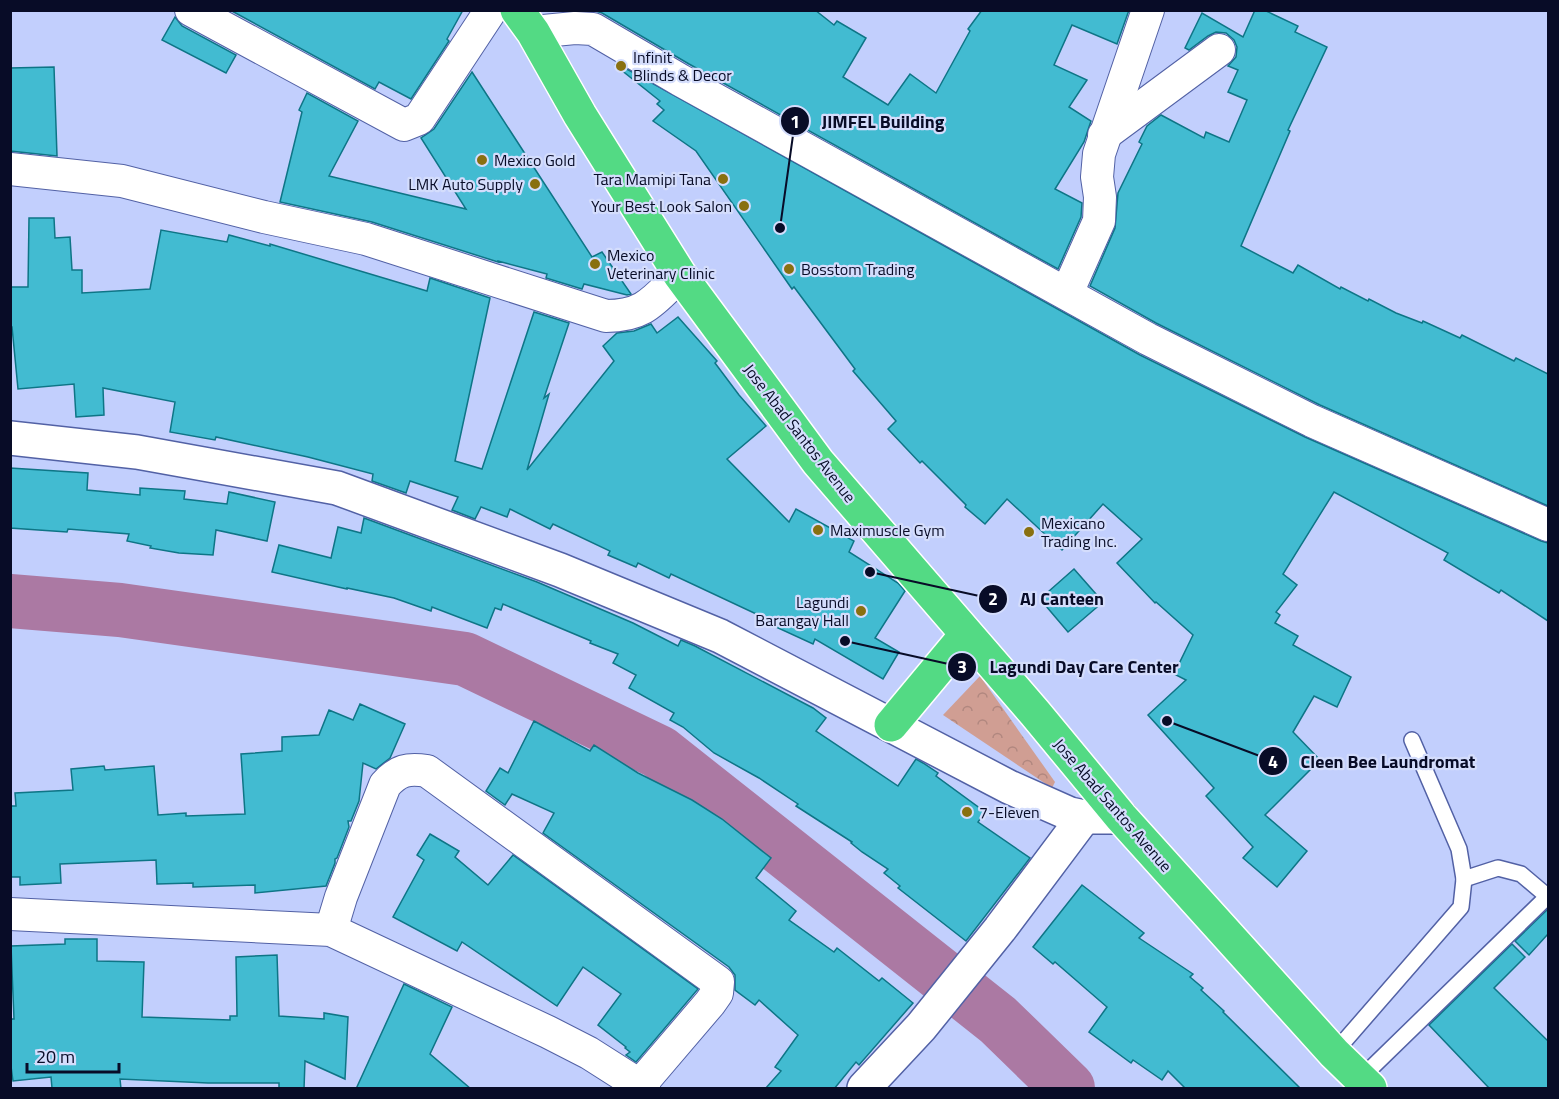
<svg xmlns="http://www.w3.org/2000/svg" width="1559" height="1099" font-family="'Titillium Web',sans-serif">
  <defs>
    <pattern id="park-crowns" width="20" height="18" patternUnits="userSpaceOnUse" patternTransform="scale(1.5)"><rect width="20" height="18" fill="#d09e93"/><path d="M2 6a3 3 0 1 1 6 0M12 15a3 3 0 1 1 6 0" fill="none" stroke="#b1877f"/></pattern>
  </defs>
  <rect width="100%" height="100%" fill="#c2cffd"/>
  <polygon fill="url(#park-crowns)" points="980,676 1055,782 1052,788 943,715"/>
  <g fill="none" stroke-linecap="round" stroke-linejoin="round">
    <polyline stroke="#ab79a3" stroke-width="54" points="10,601 120,610 465,659 659,752 998,1020 1068,1088"/>
  </g>
  <g fill="#42bbd1" stroke="#0e7586" stroke-width="1.5">
    <polygon points="230,10 463,10 447,39 449,41 411,99 379,82 375,89"/>
    <polygon points="592,10 815,10 834,25 837,21 866,38 843,77 888,105 910,74 936,93 970,31 968,29 982,10 1129,10 1117,44 1072,25 1054,65 1087,80 1069,107 1091,121 1084,142 1055,189 1082,203 1081,217 1058,269 689,64 602,13"/>
    <polygon points="1255,10 1264,10 1298,26 1295,32 1327,47 1288,130 1290,131 1241,246 1293,273 1298,265 1340,289 1341,287 1368,301 1369,299 1396,313 1422,323 1423,321 1460,338 1462,335 1514,361 1516,358 1548,374 1548,506 1320,405 1156,323 1090,286 1115,228 1118,193 1142,144 1139,142 1147,126 1161,115 1204,138 1206,132 1229,142 1247,100 1228,92 1238,70 1228,66 1236,57 1237,47 1234,40 1226,33 1216,32 1208,36 1189,50 1185,48 1202,13 1243,37"/>
    <polygon points="175,17 182,26 236,55 226,73 162,40"/>
    <polygon points="616,63 1140,355 1305,437 1541,541 1548,543 1548,621 1501,590 1499,593 1444,560 1448,553 1334,492 1283,574 1297,585 1276,612 1280,615 1275,623 1298,636 1293,645 1351,677 1337,707 1314,696 1293,732 1320,760 1265,815 1307,851 1277,887 1243,858 1253,847 1206,796 1214,788 1148,715 1186,680 1174,674 1193,635 1156,602 1155,603 1117,563 1142,539 1103,504 1062,550 1007,499 985,524 965,507 966,505 922,461 920,463 888,429 896,421 853,371 855,369 794,287 792,289 696,151 653,121 664,110 657,104 660,101 615,65"/>
    <polygon points="54,67 57,156 10,151 10,68"/>
    <polygon points="472,72 592,257 602,252 631,294 627,295 584,284 582,289 546,278 547,274 498,261 498,262 372,222 280,202 302,112 299,110 307,93 358,121 329,176 466,209 421,138 434,129"/>
    <polygon points="29,218 54,218 55,238 70,237 72,270 82,270 82,293 150,289 161,230 227,242 229,235 270,246 270,244 427,291 430,278 490,298 455,461 482,469 534,312 569,323 544,398 549,394 527,470 614,361 603,346 617,333 634,331 651,324 657,333 678,317 717,361 715,363 739,395 766,426 727,459 789,522 796,509 854,541 849,552 898,583 905,591 875,638 899,652 883,679 815,639 813,644 765,622 767,619 671,574 669,578 638,563 636,567 608,555 610,551 553,524 550,529 510,509 507,517 481,507 475,519 452,510 458,497 410,481 406,493 372,481 373,474 308,457 216,437 215,440 170,432 175,402 103,388 104,415 76,417 74,384 18,389 12,327 10,327 10,287 28,287"/>
    <polygon points="10,468 88,473 87,490 140,495 140,488 185,491 184,499 227,504 229,492 275,502 267,541 216,530 213,555 179,553 150,548 151,546 127,541 129,534 68,529 67,532 10,528"/>
    <polygon points="364,518 537,582 633,623 678,646 681,640 695,646 813,708 826,718 816,731 898,786 916,759 923,763 938,773 936,776 985,812 978,822 1030,858 966,941 898,888 900,886 884,873 888,869 862,852 851,843 852,842 796,806 798,804 759,778 714,753 683,727 670,720 674,713 629,688 636,675 613,663 618,654 590,643 591,641 503,604 501,610 495,608 487,628 432,607 431,611 394,598 347,588 347,589 272,572 279,545 331,558 338,527 361,533"/>
    <polygon points="1074,569 1103,602 1068,632 1040,599"/>
    <polygon points="360,704 405,724 390,758 376,769 363,763 359,801 351,821 348,821 349,827 337,858 335,859 335,863 326,886 255,893 255,885 193,887 193,883 157,884 156,860 60,864 61,883 20,885 20,877 10,877 10,806 16,806 15,793 73,790 71,769 104,766 105,770 154,766 158,815 186,813 186,816 245,814 241,754 282,751 282,737 319,735 329,710 353,720"/>
    <polygon points="534,721 590,751 594,745 638,773 692,800 722,819 771,858 756,878 796,911 789,920 834,952 837,948 879,981 882,978 913,1003 859,1065 856,1062 834,1089 765,1089 781,1071 775,1067 798,1035 759,1000 755,1005 735,990 735,975 729,967 543,833 554,813 512,794 505,805 486,791 500,768 508,773"/>
    <polygon points="430,834 459,851 455,857 488,885 513,855 698,989 636,1062 626,1055 630,1052 625,1048 626,1047 598,1025 621,994 583,967 557,1006 462,942 457,951 393,917 424,860 417,855"/>
    <polygon points="1082,885 1144,933 1139,938 1193,974 1190,977 1203,988 1201,990 1224,1011 1223,1012 1301,1089 1186,1089 1168,1071 1162,1080 1133,1060 1131,1063 1089,1032 1107,1007 1055,962 1053,964 1033,947"/>
    <polygon points="1548,909 1548,934 1529,955 1515,941"/>
    <polygon points="65,939 97,939 97,961 144,962 142,1017 230,1020 230,1016 237,1016 236,957 277,955 279,1016 324,1019 324,1013 348,1017 345,1079 305,1061 304,1089 279,1089 279,1083 208,1083 120,1079 121,1089 52,1088 51,1077 13,1081 10,1059 10,1019 14,1019 11,946 65,944"/>
    <polygon points="1512,944 1525,957 1494,988 1548,1041 1548,1089 1490,1089 1429,1025"/>
    <polygon points="404,984 452,1007 430,1054 471,1089 356,1089"/>
  </g>
  <g fill="none" stroke-linecap="round" stroke-linejoin="round">
    <g stroke="#5261a5" stroke-width="18">
      <g id="lane">
        <polyline points="1464,879 1498,868 1521,874 1547,896"/>
        <polyline points="1334,1053 1461,907 1464,879 1459,849 1412,740"/>
        <polyline points="1361,1078 1548,896"/>
      </g>
    </g>
    <g stroke="#5261a5" stroke-width="34">
      <g id="street">
        <polyline points="191,10 404,125 419,119 491,10"/>
        <polyline points="533,32 575,28 593,29 680,80 1148,339 1312,421 1548,525"/>
        <polyline points="1104,135 1219,50"/>
        <path d="M10 169 122 181 264 217 366 239 606 316C645 316 654 300 680 275"/>
        <polyline points="1067,293 1099,221 1100,197 1097,177 1099,154 1148,10"/>
        <polyline points="10,914 331,930 548,1032 589,1053 644,1088"/>
        <path d="M331 930 341 897 385 785C398 770 408 768 427 771L718 982 717 993 710 1003 640 1085"/>
      </g>
    </g>
    <g stroke="#5261a5" stroke-width="36">
      <g id="secondary">
        <polyline points="10,438 137,452 337,488 560,570 720,636 1009,787 1070,814 1084,817 1121,817"/>
        <polyline points="864,1088 921,1027 1000,929 1084,817"/>
      </g>
    </g>
    <g stroke="#fff" stroke-width="36">
      <g id="highway">
        <polyline points="517,10 533,32 580,115 680,275 818,462 1035,713 1121,817 1334,1053 1370,1088"/>
        <polyline points="891,725 966,635"/>
      </g>
    </g>
    <use href="#lane" stroke="#fff" stroke-width="15"/>
    <use href="#street" stroke="#fff" stroke-width="32"/>
    <use href="#secondary" stroke="#fff" stroke-width="33"/>
    <use href="#highway" stroke="#53da84" stroke-width="33"/>
  </g>
  <g fill="#897010" stroke="#d4ddfc" stroke-width="2">
    <circle cx="621" cy="66" r="6"/>
    <circle cx="482" cy="160" r="6"/>
    <circle cx="723" cy="179" r="6"/>
    <circle cx="535" cy="184" r="6"/>
    <circle cx="744" cy="206" r="6"/>
    <circle cx="595" cy="264" r="6"/>
    <circle cx="789" cy="269" r="6"/>
    <circle cx="818" cy="530" r="6"/>
    <circle cx="1029" cy="532" r="6"/>
    <circle cx="861" cy="611" r="6"/>
    <circle cx="967" cy="812" r="6"/>
  </g>
  <g text-anchor="middle" dominant-baseline="central" stroke-width="4.5" stroke-linejoin="round" paint-order="stroke">
    <g font-size="16" fill="#080c27" stroke="#d4ddfc" text-anchor="start">
      <text x="633" y="57">Infinit<tspan x="633" dy="18">Blinds &amp; Decor</tspan></text>
      <text x="494" y="160">Mexico Gold</text>
      <text x="711" y="179" text-anchor="end">Tara Mamipi Tana</text>
      <text x="523" y="184" text-anchor="end">LMK Auto Supply</text>
      <text x="732" y="206" text-anchor="end">Your Best Look Salon</text>
      <text x="607" y="255">Mexico<tspan x="607" dy="18">Veterinary Clinic</tspan></text>
      <text x="801" y="269">Bosstom Trading</text>
      <text x="1041" y="523">Mexicano<tspan x="1041" dy="18">Trading Inc.</tspan></text>
      <text x="830" y="530">Maximuscle Gym</text>
      <text x="849" y="602" text-anchor="end">Lagundi<tspan x="849" dy="18">Barangay Hall</tspan></text>
      <text x="979" y="812">7-Eleven</text>
    </g>
    <g font-size="16" fill="#080c27" stroke="#d4ddfc">
      <text transform="translate(800 433) rotate(52)">Jose Abad Santos Avenue</text>
      <text transform="translate(1113 805) rotate(49)">Jose Abad Santos Avenue</text>
    </g>
  </g>
  <path fill="none" stroke="#080c27" stroke-width="2" d="M780 228L795 121M870 572L993 599M845 641L962 667M1167 721L1273 761"/>
  <g fill="#080c27" stroke="#d4ddfc" stroke-width="2">
    <circle cx="780" cy="228" r="6"/>
    <circle cx="870" cy="572" r="6"/>
    <circle cx="845" cy="641" r="6"/>
    <circle cx="1167" cy="721" r="6"/>
    <circle cx="795" cy="121" r="15"/>
    <circle cx="993" cy="599" r="15"/>
    <circle cx="962" cy="667" r="15"/>
    <circle cx="1273" cy="761" r="15"/>
  </g>
  <g font-size="18" text-anchor="middle" font-weight="bold" fill="#fff">
    <text x="795" y="128">1</text>
    <text x="993" y="605">2</text>
    <text x="962" y="673">3</text>
    <text x="1273" y="768">4</text>
  </g>
  <g font-size="18" text-anchor="middle" font-weight="bold" fill="#080c27" stroke="#d4ddfc" stroke-width="4.5" stroke-linejoin="round" paint-order="stroke">
    <text x="883" y="128">JIMFEL Building</text>
    <text x="1062" y="605">AJ Canteen</text>
    <text x="1084" y="673">Lagundi Day Care Center</text>
    <text x="1388" y="768">Cleen Bee Laundromat</text>
  </g>
  <rect width="1559" height="1099" fill="none" stroke="#080c27" stroke-width="24"/>
  <path d="M27 1063v9h92v-9" fill="none" stroke="#080c27" stroke-width="3"/>
  <text x="36" y="1063" font-size="18" fill="#080c27" stroke="#d4ddfc" stroke-width="4.5" paint-order="stroke">20 m</text>
</svg>
